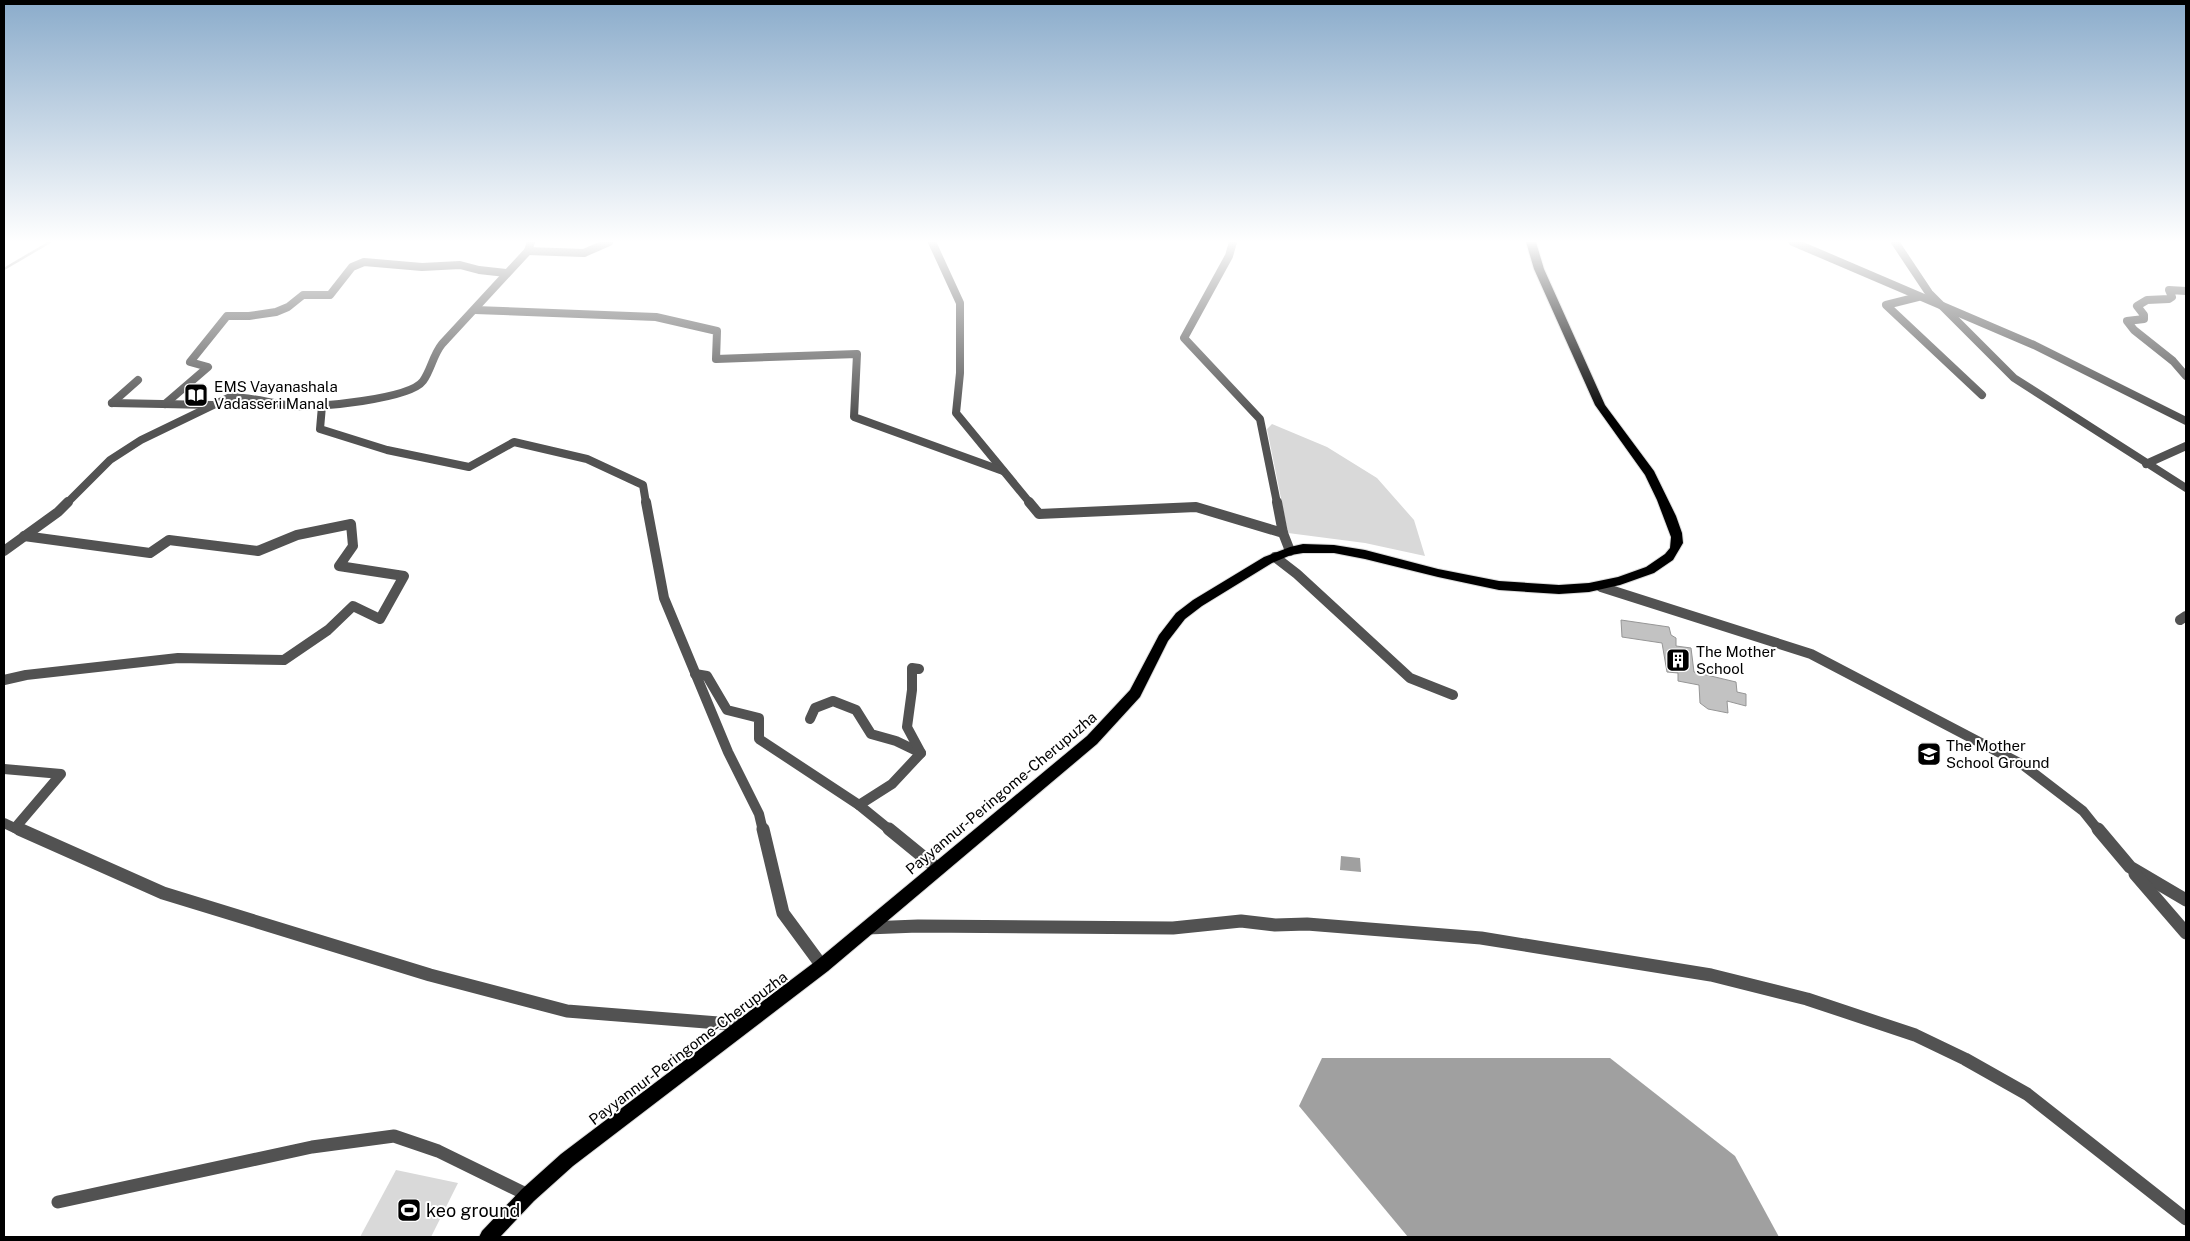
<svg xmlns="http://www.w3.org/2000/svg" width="2190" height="1241" font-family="'Public Sans',sans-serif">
  <rect width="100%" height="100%" fill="#fff"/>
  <g fill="#d9d9d9">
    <polygon points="1272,424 1327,447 1377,478 1414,520 1425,556 1365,543 1288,533 1267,429"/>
    <polygon points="396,1170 458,1183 431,1237 360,1237"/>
  </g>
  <g fill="#a0a0a0">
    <polygon points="1341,856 1360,858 1361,872 1340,870"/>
    <polygon points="1322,1058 1610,1058 1735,1156 1779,1237 1408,1237 1299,1106"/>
  </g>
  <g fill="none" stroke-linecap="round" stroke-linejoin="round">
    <polyline stroke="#a0a0a0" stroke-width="2.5" points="4,269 50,242"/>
  </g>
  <polygon fill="#c2c2c2" stroke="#969696" points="1621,620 1669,627 1671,635 1676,638 1676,646 1691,648 1694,672 1736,682 1737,692 1746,694 1746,706 1727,701 1728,713 1708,709 1700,703 1699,685 1678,681 1678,673 1667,672 1662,643 1622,637"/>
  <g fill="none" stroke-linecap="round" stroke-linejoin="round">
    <g stroke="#dbdbdb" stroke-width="2">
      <polygon id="major" points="1526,242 1536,242 1544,269 1605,405 1654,471 1676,516 1682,533 1683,543 1673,560 1654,573 1620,585 1589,592 1559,594 1499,590 1438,577 1365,559 1334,553 1303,553 1291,555 1272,563 1202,606 1185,619 1168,641 1140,697 1097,744 828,971 573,1166 534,1201 500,1237 479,1237 482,1231 522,1189 561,1154 816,961 1087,736 1130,690 1159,635 1176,613 1193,600 1264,557 1290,547 1303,544 1334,545 1365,550 1438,569 1499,581 1559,585 1589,583 1618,577 1646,567 1665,554 1670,548 1671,537 1657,500 1645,475 1595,405 1534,269"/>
    </g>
    <g stroke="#525252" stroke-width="8">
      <polyline points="932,242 960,303 960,373 956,413 1030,503"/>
      <polyline points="1233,242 1229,256 1184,338 1260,419 1277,503"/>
      <polyline points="1793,242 2034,345 2186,421"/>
      <polyline points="1895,242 1929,293 2014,378 2186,488"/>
      <polyline points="528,251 584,253 609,242"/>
      <polyline points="2186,291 2169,290 2172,297 2169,299 2147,300 2137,306 2144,315 2144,319 2127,321 2134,330 2173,361 2186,376"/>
      <polyline points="1918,297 1886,305 1982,395"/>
      <polyline points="475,310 656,317 717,331 716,359 857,354 854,417 1003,471"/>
      <polyline points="112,403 212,405"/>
      <polyline points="112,403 138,380"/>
      <polyline points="165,404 208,367 190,362 227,316 249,316 276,312 288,307 303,295 330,295 352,267 364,262 422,267 460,265 479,270 506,273"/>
      <polyline points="322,406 320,429 387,450 469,467 514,442 587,459 643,485 646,503"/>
      <polyline points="2146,464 2186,446"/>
      <path d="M67 503 110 460 141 440 230 397C252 397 272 404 294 406 317 408 410 399 423 381 431 370 433 355 442 344L528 251 531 242"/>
    </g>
    <g stroke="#525252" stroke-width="10">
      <polyline points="646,502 664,598 728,752 759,814 763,831"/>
      <polyline points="1029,502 1039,514 1196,507 1283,533"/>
      <polyline points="1277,502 1283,533 1290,551"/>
      <polyline points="4,551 58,512 68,502"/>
      <polyline points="1275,557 1297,574 1410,678 1453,695"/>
      <polyline points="1601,587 1811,654 2023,765 2083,811 2099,831"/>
      <polyline points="2180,620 2186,616"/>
      <polyline points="695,674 707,676 727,710 759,718 759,739 859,805 891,831"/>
      <polyline points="4,680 26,675 178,658 284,660 328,630 353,606 380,619 404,576 339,566 353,546 351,524 297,535 258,551 169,540 150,553 24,536"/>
      <polyline points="810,719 815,708 833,701 856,710 871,734 896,741 921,753"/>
      <polyline points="4,769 61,774 15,828"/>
      <polyline points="859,805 892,784 921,753 907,727 912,690 912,668 919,669"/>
      <polyline points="4,823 21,831"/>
    </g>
    <g stroke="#525252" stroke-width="13">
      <polyline points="19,829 163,893 430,975 567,1011 744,1025"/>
      <polyline points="763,829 783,913 822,966"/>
      <polyline points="889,829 938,869"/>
      <polyline points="2098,829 2130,867 2186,900"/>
      <polyline points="2135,874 2186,933"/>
      <polyline points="867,928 918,926 1173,928 1241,921 1275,925 1307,924 1481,938 1711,975 1807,999 1915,1035 1965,1059 2027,1094 2186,1219"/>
      <polyline points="58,1202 312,1147 394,1136 438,1151 528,1195"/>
    </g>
    <use href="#major" fill="#000" fill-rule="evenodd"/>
  </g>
  <linearGradient id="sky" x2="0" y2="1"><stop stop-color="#8baccb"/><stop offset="0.58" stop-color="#fff"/><stop offset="1" stop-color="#fff" stop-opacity="0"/></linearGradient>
  <rect width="2190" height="416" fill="url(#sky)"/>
  <defs>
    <g id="library-square" transform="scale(1.25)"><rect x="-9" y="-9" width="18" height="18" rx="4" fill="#000" stroke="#fff"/><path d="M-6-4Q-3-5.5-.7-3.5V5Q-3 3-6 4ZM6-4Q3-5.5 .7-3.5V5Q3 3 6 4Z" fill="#fff"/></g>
    <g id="building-square" transform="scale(1.25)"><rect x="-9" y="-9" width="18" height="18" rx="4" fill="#000" stroke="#fff"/><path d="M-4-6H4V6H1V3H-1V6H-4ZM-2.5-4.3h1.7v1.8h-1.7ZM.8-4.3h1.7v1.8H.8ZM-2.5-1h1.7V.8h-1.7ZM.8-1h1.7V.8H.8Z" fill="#fff"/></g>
    <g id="school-square" transform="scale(1.25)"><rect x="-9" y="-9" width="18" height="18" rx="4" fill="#000" stroke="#fff"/><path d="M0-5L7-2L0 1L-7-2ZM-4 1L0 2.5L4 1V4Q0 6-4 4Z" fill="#fff"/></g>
    <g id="stadium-square" transform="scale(1.25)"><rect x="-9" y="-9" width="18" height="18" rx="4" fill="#000" stroke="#fff"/><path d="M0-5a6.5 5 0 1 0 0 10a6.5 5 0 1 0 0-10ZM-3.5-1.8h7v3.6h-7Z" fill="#fff"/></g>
  </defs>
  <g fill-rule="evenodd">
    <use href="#library-square" x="196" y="395"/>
    <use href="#building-square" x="1678" y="660"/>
    <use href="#school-square" x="1929" y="754"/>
    <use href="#stadium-square" x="409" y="1210"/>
  </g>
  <g text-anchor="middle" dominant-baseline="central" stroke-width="4" stroke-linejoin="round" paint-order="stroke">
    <g font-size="15" fill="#000" stroke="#fff" text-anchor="start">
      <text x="214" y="386">EMS Vayanashala<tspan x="214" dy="17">Vadasseri Manal</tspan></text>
      <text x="1696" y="651">The Mother<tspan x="1696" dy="17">School</tspan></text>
      <text x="1946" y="745">The Mother<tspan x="1946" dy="17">School Ground</tspan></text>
    </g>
    <g font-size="15" fill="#000" stroke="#fff">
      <text transform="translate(1001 793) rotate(-40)">Payyannur-Peringome-Cherupuzha</text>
      <text transform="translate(688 1048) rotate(-37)">Payyannur-Peringome-Cherupuzha</text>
    </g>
    <g font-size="18" fill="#000" stroke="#fff" text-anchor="start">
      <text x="426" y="1210">keo ground</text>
    </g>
  </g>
  <rect width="2190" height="1241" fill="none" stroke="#000000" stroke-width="10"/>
</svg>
